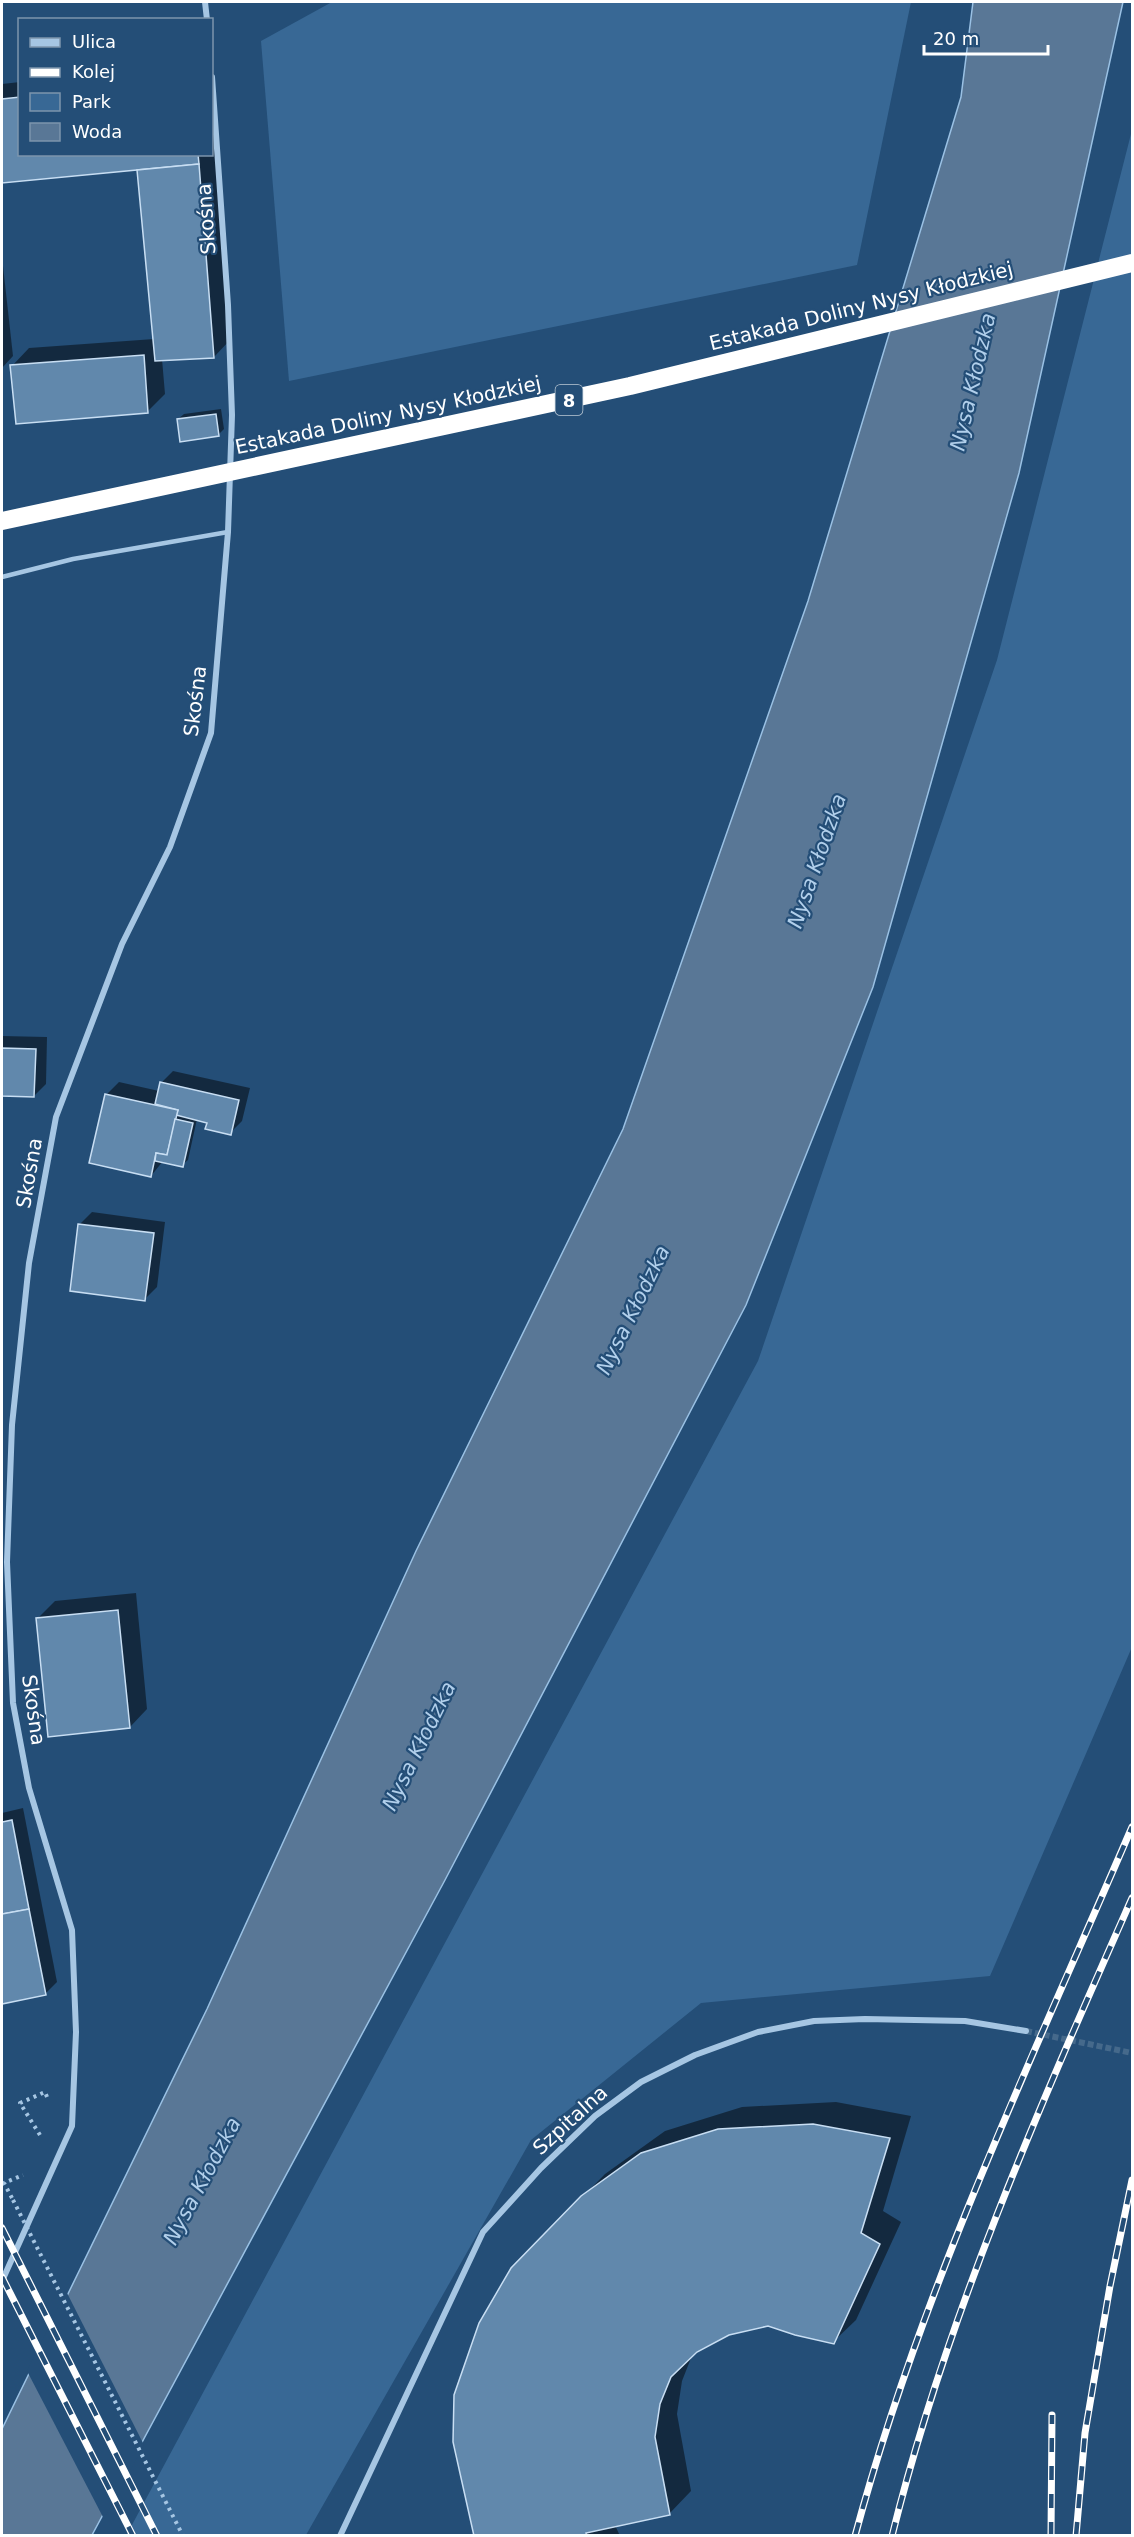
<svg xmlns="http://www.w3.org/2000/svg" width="1134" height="2537" font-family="'DejaVu Sans',sans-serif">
  <rect width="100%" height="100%" fill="#244e77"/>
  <g fill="#386895">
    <polygon points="332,2 911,2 857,265 289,381 261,41"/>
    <polygon points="1132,130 1132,1647 990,1976 701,2003 531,2140 306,2535 126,2536 758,1361 997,660"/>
  </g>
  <polygon fill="#597796" stroke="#9ac1e4" stroke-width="1.5" points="973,2 1123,2 1019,473 873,987 746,1305 445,1880 92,2535 2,2535 2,2429 207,2009 416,1551 623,1129 808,601 961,97"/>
  <polygon fill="#244e77" points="66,2291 144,2445 104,2519 27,2371"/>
  <g fill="#0007">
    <polygon points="20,82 20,154 212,154 212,108 231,339 214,357 162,359 165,394 147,412 12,366 29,348 154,339 138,168 2,181 2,84"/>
    <polygon points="2,257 13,356 2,368"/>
    <polygon points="221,409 224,429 218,435 178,419 184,414"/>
    <polygon points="2,1036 47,1037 46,1084 34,1096 2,1094"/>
    <polygon points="173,1071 250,1088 242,1121 230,1133 209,1122 197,1119 188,1160 182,1165 163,1161 151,1176 107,1094 119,1082 159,1091 161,1083"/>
    <polygon points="92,1212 165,1222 157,1287 145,1299 80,1224"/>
    <polygon points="136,1593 147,1709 130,1727 37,1619 55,1601"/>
    <polygon points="23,1808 57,1982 45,1994 2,2002 2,1813"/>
    <polygon points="836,2102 911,2116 883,2211 901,2222 856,2320 833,2342 768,2325 729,2334 693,2353 682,2381 677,2414 691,2491 669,2514 615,2525 620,2536 475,2536 512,2269 605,2174 665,2131 742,2107"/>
  </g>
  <g fill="#6188ac" stroke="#c8def3" stroke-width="1.5">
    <polygon points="20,97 20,154 198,154 199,164 2,183 2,99"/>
    <polygon points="199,164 214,358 155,361 137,170"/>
    <polygon points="144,355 148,413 16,424 10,365"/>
    <polygon points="216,414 219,436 180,442 177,419"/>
    <polygon points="2,1048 36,1049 34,1097 2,1096"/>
    <polygon points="160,1082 239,1100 231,1135 205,1129 207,1123 176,1115 178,1110 155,1104"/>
    <polygon points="105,1094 178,1110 167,1155 156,1153 151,1177 89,1163"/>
    <polygon points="175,1119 193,1123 183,1167 155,1161 156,1153 167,1155"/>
    <polygon points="78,1224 154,1233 145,1301 70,1291"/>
    <polygon points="118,1610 130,1728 48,1737 36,1618"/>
    <polygon points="12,1820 29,1909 2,1914 2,1822"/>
    <polygon points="29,1909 46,1995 2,2004 2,1914"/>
    <polygon points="813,2124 890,2138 861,2233 880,2244 834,2344 795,2335 768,2326 729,2335 697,2352 671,2377 660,2404 655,2437 670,2515 586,2533 587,2536 474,2536 453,2442 454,2395 479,2323 511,2268 581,2196 641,2153 718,2129"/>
  </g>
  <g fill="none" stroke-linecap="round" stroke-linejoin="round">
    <polyline stroke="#45698b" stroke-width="6" stroke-dasharray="6 3" stroke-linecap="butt" points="1026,2031 1132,2053"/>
    <g stroke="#a6c6e3" stroke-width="4" stroke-dasharray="3 4.5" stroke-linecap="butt">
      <polyline points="40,2135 20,2103 45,2092 47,2097"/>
      <polyline points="12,2198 4,2183 23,2175"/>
    </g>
    <polyline stroke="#a6c6e3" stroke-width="4.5" points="2,577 73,559 228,532"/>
    <g stroke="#a6c6e3" stroke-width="6">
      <polyline points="205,2 207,20"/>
      <polyline points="2,2281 72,2126 76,2032 72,1930 29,1788 13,1703 7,1562 12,1425 29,1263 56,1117 122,944 170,847 211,733 228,532 232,415 228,305 212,77"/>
      <polyline points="340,2536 483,2232 541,2168 595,2116 641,2082 695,2055 758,2032 814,2021 865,2019 965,2021 1026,2031"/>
    </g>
    <g stroke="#fff" stroke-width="7">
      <g id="rail">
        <polyline points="2,2228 157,2536"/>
        <polyline points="2,2277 133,2536"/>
        <path d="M855 2536C921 2290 1032 2059 1132 1827"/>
        <path d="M892 2536C947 2314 1040 2106 1132 1898"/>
        <polyline points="1051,2536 1052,2415"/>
        <polyline points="1076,2536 1085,2433 1110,2286 1132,2180"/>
      </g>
    </g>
    <use href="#rail" stroke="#244e77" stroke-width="4.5" stroke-dasharray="14" stroke-linecap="butt"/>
    <polyline stroke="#a6c6e3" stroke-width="4" stroke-dasharray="3 4.5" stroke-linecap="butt" points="13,2200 183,2536"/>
    <polyline stroke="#fff" stroke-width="18" points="2,521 630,386 1132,263"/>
  </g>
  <g text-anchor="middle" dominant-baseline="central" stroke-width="4.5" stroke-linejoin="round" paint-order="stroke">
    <rect fill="#244e77" stroke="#bdcad6" stroke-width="1.5" x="555.5" y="385" width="27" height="30" rx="4.5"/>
    <g font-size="18" font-weight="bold" fill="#fff">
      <text x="569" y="400">8</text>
    </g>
    <g font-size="20" fill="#fff" stroke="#244e77">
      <text transform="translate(206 219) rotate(-94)">Skośna</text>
      <text transform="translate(861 306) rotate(-14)">Estakada Doliny Nysy Kłodzkiej</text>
      <text transform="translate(388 415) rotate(-12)">Estakada Doliny Nysy Kłodzkiej</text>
      <text transform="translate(195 701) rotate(-83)">Skośna</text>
      <text transform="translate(29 1173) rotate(-80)">Skośna</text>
      <text transform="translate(34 1710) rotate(82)">Skośna</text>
      <text transform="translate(570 2120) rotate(-42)">Szpitalna</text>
    </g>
    <g font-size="21" font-style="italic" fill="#b1cfeb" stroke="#244e77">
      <text transform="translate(973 382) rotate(-77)">Nysa Kłodzka</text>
      <text transform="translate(817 861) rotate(-71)">Nysa Kłodzka</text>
      <text transform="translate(633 1310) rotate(-64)">Nysa Kłodzka</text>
      <text transform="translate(419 1746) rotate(-64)">Nysa Kłodzka</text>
      <text transform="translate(202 2181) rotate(-62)">Nysa Kłodzka</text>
    </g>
  </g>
  <rect width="1134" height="2537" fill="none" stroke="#ffffff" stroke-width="6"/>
  <rect x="18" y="18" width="195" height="138" fill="#244e77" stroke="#7c95ad" stroke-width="1.5"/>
  <rect x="30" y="38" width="30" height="9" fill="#a6c6e3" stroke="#7c95ad" stroke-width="1.5"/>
  <text x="72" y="48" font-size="18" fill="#ffffff">Ulica</text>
  <rect x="30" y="68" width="30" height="9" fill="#ffffff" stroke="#7c95ad" stroke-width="1.5"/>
  <text x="72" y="78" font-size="18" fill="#ffffff">Kolej</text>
  <rect x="30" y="93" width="30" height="18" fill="#386895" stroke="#7c95ad" stroke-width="1.5"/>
  <text x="72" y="108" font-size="18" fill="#ffffff">Park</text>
  <rect x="30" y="123" width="30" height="18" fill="#597796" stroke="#7c95ad" stroke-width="1.5"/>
  <text x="72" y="138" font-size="18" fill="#ffffff">Woda</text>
  <path d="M924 45v9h124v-9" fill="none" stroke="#ffffff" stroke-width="3"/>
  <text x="933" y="45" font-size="18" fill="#ffffff" stroke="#244e77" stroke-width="4.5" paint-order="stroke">20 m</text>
</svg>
